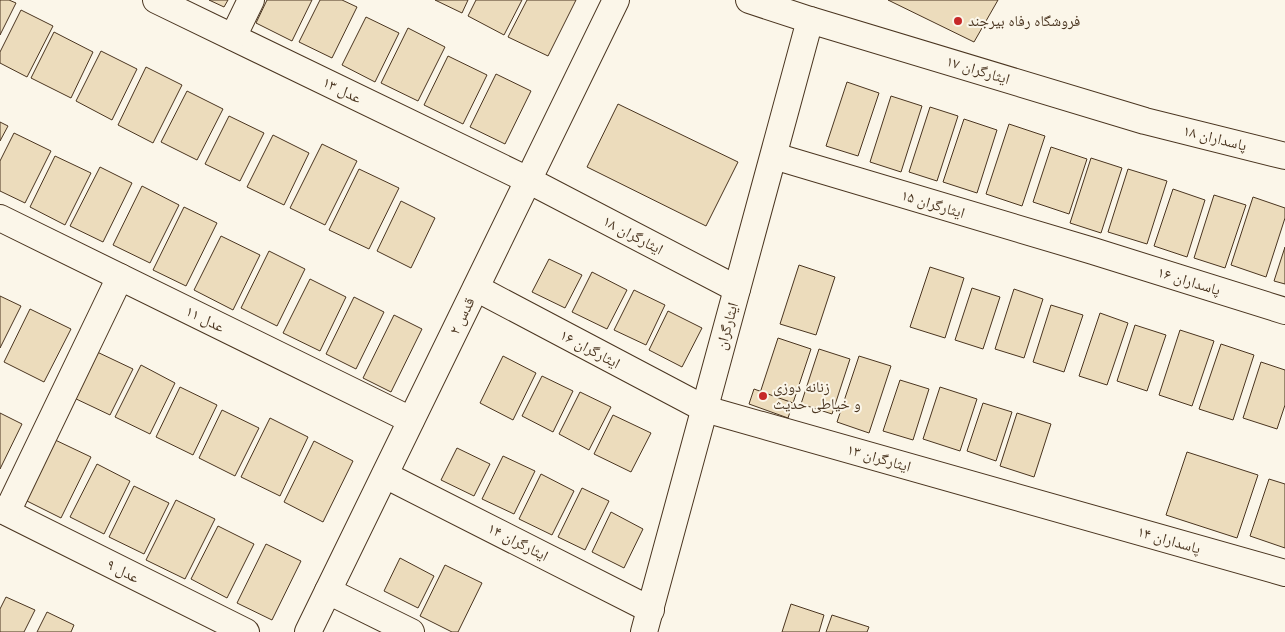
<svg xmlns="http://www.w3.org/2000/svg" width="1285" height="632" font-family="'Nunito Sans','Noto Naskh Arabic',sans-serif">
  <rect width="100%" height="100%" fill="#fbf6e9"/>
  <g fill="#ecdcbc" stroke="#4a3520">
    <polygon points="0,0 9,0 16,3 0,35"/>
    <polygon points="209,0 228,0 224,7"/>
    <polygon points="267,0 312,0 292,41 256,23"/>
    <polygon points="320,0 342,0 357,7 332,58 299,42"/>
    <polygon points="435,0 468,0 462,13"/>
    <polygon points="476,0 522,0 504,35 468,16"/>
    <polygon points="527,0 576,0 548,56 508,37"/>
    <polygon points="888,0 998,0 974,42"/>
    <polygon points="21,10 53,26 27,77 0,63 0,52"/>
    <polygon points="366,17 399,33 375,82 342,65"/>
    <polygon points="408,28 445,47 418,101 381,83"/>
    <polygon points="54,32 93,52 71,98 31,78"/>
    <polygon points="101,51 137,69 112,120 76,101"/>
    <polygon points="448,56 487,75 463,124 424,105"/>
    <polygon points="146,67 182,85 153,143 118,125"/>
    <polygon points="496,74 531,91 505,144 470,127"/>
    <polygon points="847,82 879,93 858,156 826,146"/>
    <polygon points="187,91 223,109 197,160 161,142"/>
    <polygon points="891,96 922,106 901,172 870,162"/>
    <polygon points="618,104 738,162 706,226 587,167"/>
    <polygon points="930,107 958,116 937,181 909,172"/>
    <polygon points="229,116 264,133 240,181 205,164"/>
    <polygon points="964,119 997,130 977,193 943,182"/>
    <polygon points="0,122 8,126 0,141"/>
    <polygon points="1009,124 1045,136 1022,206 986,194"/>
    <polygon points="14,133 51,151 25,203 0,191 0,161"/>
    <polygon points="273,135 309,153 284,205 247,187"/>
    <polygon points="322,144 357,161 325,225 290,208"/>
    <polygon points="1051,147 1087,159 1069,214 1033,202"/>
    <polygon points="55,156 91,173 65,225 30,207"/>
    <polygon points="1091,158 1122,168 1101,233 1070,223"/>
    <polygon points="100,167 132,183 103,242 70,226"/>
    <polygon points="359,169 399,188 369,249 329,230"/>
    <polygon points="1128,169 1167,181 1147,244 1108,232"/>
    <polygon points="142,186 179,205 150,263 113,245"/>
    <polygon points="1173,189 1205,200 1187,257 1154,246"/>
    <polygon points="1214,195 1246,205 1225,268 1194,258"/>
    <polygon points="1253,197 1285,208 1285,218 1266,277 1231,265"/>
    <polygon points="401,201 435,218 411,268 377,251"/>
    <polygon points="184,207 217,223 186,286 153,270"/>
    <polygon points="221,236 260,255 233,310 194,290"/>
    <polygon points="1285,247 1285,284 1274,281"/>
    <polygon points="269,251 305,269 277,326 241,308"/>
    <polygon points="549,259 582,275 565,308 532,292"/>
    <polygon points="799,265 835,277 816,335 780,324"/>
    <polygon points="930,267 964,278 945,338 910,327"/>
    <polygon points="592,272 627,290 607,329 572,312"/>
    <polygon points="310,279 346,297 320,351 283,333"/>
    <polygon points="972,288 1000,297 983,349 955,340"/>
    <polygon points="1014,289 1043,299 1024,358 995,349"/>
    <polygon points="634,290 665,305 646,345 614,330"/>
    <polygon points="0,296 21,306 0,348"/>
    <polygon points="354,297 384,312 356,369 326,354"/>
    <polygon points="1051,305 1083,315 1064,372 1033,362"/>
    <polygon points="30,309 71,329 44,382 4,362"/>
    <polygon points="668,311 702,328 682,367 649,350"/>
    <polygon points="1100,313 1128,323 1107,385 1079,376"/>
    <polygon points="394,315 422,329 391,392 363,378"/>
    <polygon points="1135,325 1166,335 1147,391 1117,381"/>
    <polygon points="1180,330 1214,341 1192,406 1159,395"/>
    <polygon points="778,338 811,349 793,403 760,393"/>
    <polygon points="1221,344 1254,355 1233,420 1199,409"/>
    <polygon points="819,349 850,359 832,414 801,404"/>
    <polygon points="95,351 133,369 110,415 72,397"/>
    <polygon points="503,356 536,373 513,420 480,403"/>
    <polygon points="859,356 891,366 869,433 837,422"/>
    <polygon points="1261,362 1285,370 1285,405 1277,429 1243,418"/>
    <polygon points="141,365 175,383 150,434 115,417"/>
    <polygon points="542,376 573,391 553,432 522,416"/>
    <polygon points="900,380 929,389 913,440 883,431"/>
    <polygon points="180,387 217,405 193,455 156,437"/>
    <polygon points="940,387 977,399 960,451 923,439"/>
    <polygon points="754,389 793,403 788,418 749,404"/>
    <polygon points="580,392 611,407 589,450 559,434"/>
    <polygon points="983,403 1012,412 996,461 967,451"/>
    <polygon points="222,410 259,428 235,476 199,458"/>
    <polygon points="0,413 22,424 0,469"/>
    <polygon points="1017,413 1051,424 1034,477 1000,466"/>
    <polygon points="613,415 651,433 631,472 594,454"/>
    <polygon points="270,418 308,437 280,496 241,477"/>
    <polygon points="51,438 91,457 61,518 21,498"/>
    <polygon points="314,441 353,461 323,522 284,502"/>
    <polygon points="457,448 490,464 474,496 441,480"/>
    <polygon points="1187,452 1258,475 1237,538 1166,515"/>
    <polygon points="503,456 535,471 514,514 482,499"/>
    <polygon points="97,464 130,481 104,534 70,517"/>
    <polygon points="541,474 574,491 552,535 519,519"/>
    <polygon points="1269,479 1285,484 1285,548 1250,536"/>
    <polygon points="134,486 169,503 144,554 109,537"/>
    <polygon points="582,488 609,501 585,550 558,537"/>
    <polygon points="176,500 215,519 185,579 146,560"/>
    <polygon points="611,512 643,529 624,568 592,552"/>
    <polygon points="218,526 254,544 227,598 191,579"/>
    <polygon points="266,544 301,561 272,620 237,603"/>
    <polygon points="400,558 434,576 418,608 384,591"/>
    <polygon points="445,565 482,583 458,632 452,632 420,616"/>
    <polygon points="6,597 35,610 24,632 0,632 0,609"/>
    <polygon points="791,604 824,615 819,632 782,632"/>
    <polygon points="47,612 74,625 71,632 37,632"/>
    <polygon points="832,615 869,627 867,632 826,632"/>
  </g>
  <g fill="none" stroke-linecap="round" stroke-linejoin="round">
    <g stroke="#4a3520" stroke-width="28">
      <g id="minor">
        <polyline points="156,0 528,180 737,289"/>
        <polyline points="749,0 810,20 1145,121 1285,156"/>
        <polyline points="233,37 251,0"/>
        <polyline points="774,156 1093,251 1285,311"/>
        <polyline points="0,218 411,420"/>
        <polyline points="476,288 705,409 1285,573"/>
        <polyline points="385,475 651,610"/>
        <polyline points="0,509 246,632"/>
        <polyline points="7,512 120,277"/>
        <polyline points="328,591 411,632"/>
        <polyline points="308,632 616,0"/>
        <polyline points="644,632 810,20"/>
      </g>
    </g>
    <use href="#minor" stroke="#fbf6e9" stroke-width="26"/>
  </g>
  <g fill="#c62828" stroke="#fbf6e9" stroke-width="2">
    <circle cx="958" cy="21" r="5"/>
    <circle cx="763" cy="396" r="5"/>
  </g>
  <g text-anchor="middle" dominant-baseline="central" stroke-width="4" stroke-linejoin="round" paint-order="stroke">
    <g font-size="15" fill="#4a3520" stroke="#fbf6e9" text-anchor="start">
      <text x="968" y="21">فروشگاه رفاه بیرجند</text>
      <text x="773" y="387">زنانه دوزی<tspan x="773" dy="17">و خیاطی حدیث</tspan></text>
    </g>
    <g font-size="15" fill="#4a3520" stroke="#fbf6e9">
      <text transform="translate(978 70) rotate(17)">ایثارگران ۱۷</text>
      <text transform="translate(342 90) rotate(26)">عدل ۱۳</text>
      <text transform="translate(1215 138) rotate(14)">پاسداران ۱۸</text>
      <text transform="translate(933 204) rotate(17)">ایثارگران ۱۵</text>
      <text transform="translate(633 235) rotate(28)">ایثارگران ۱۸</text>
      <text transform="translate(1189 281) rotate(17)">پاسداران ۱۶</text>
      <text transform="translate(462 316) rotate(-64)">قدس ۲</text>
      <text transform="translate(205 319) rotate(26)">عدل ۱۱</text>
      <text transform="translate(727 326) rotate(-75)">ایثارگران</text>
      <text transform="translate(590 349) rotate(28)">ایثارگران ۱۶</text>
      <text transform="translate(879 458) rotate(16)">ایثارگران ۱۳</text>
      <text transform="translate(1169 540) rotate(16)">پاسداران ۱۴</text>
      <text transform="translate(518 542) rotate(27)">ایثارگران ۱۴</text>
      <text transform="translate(123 571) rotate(27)">عدل ۹</text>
    </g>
  </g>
</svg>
